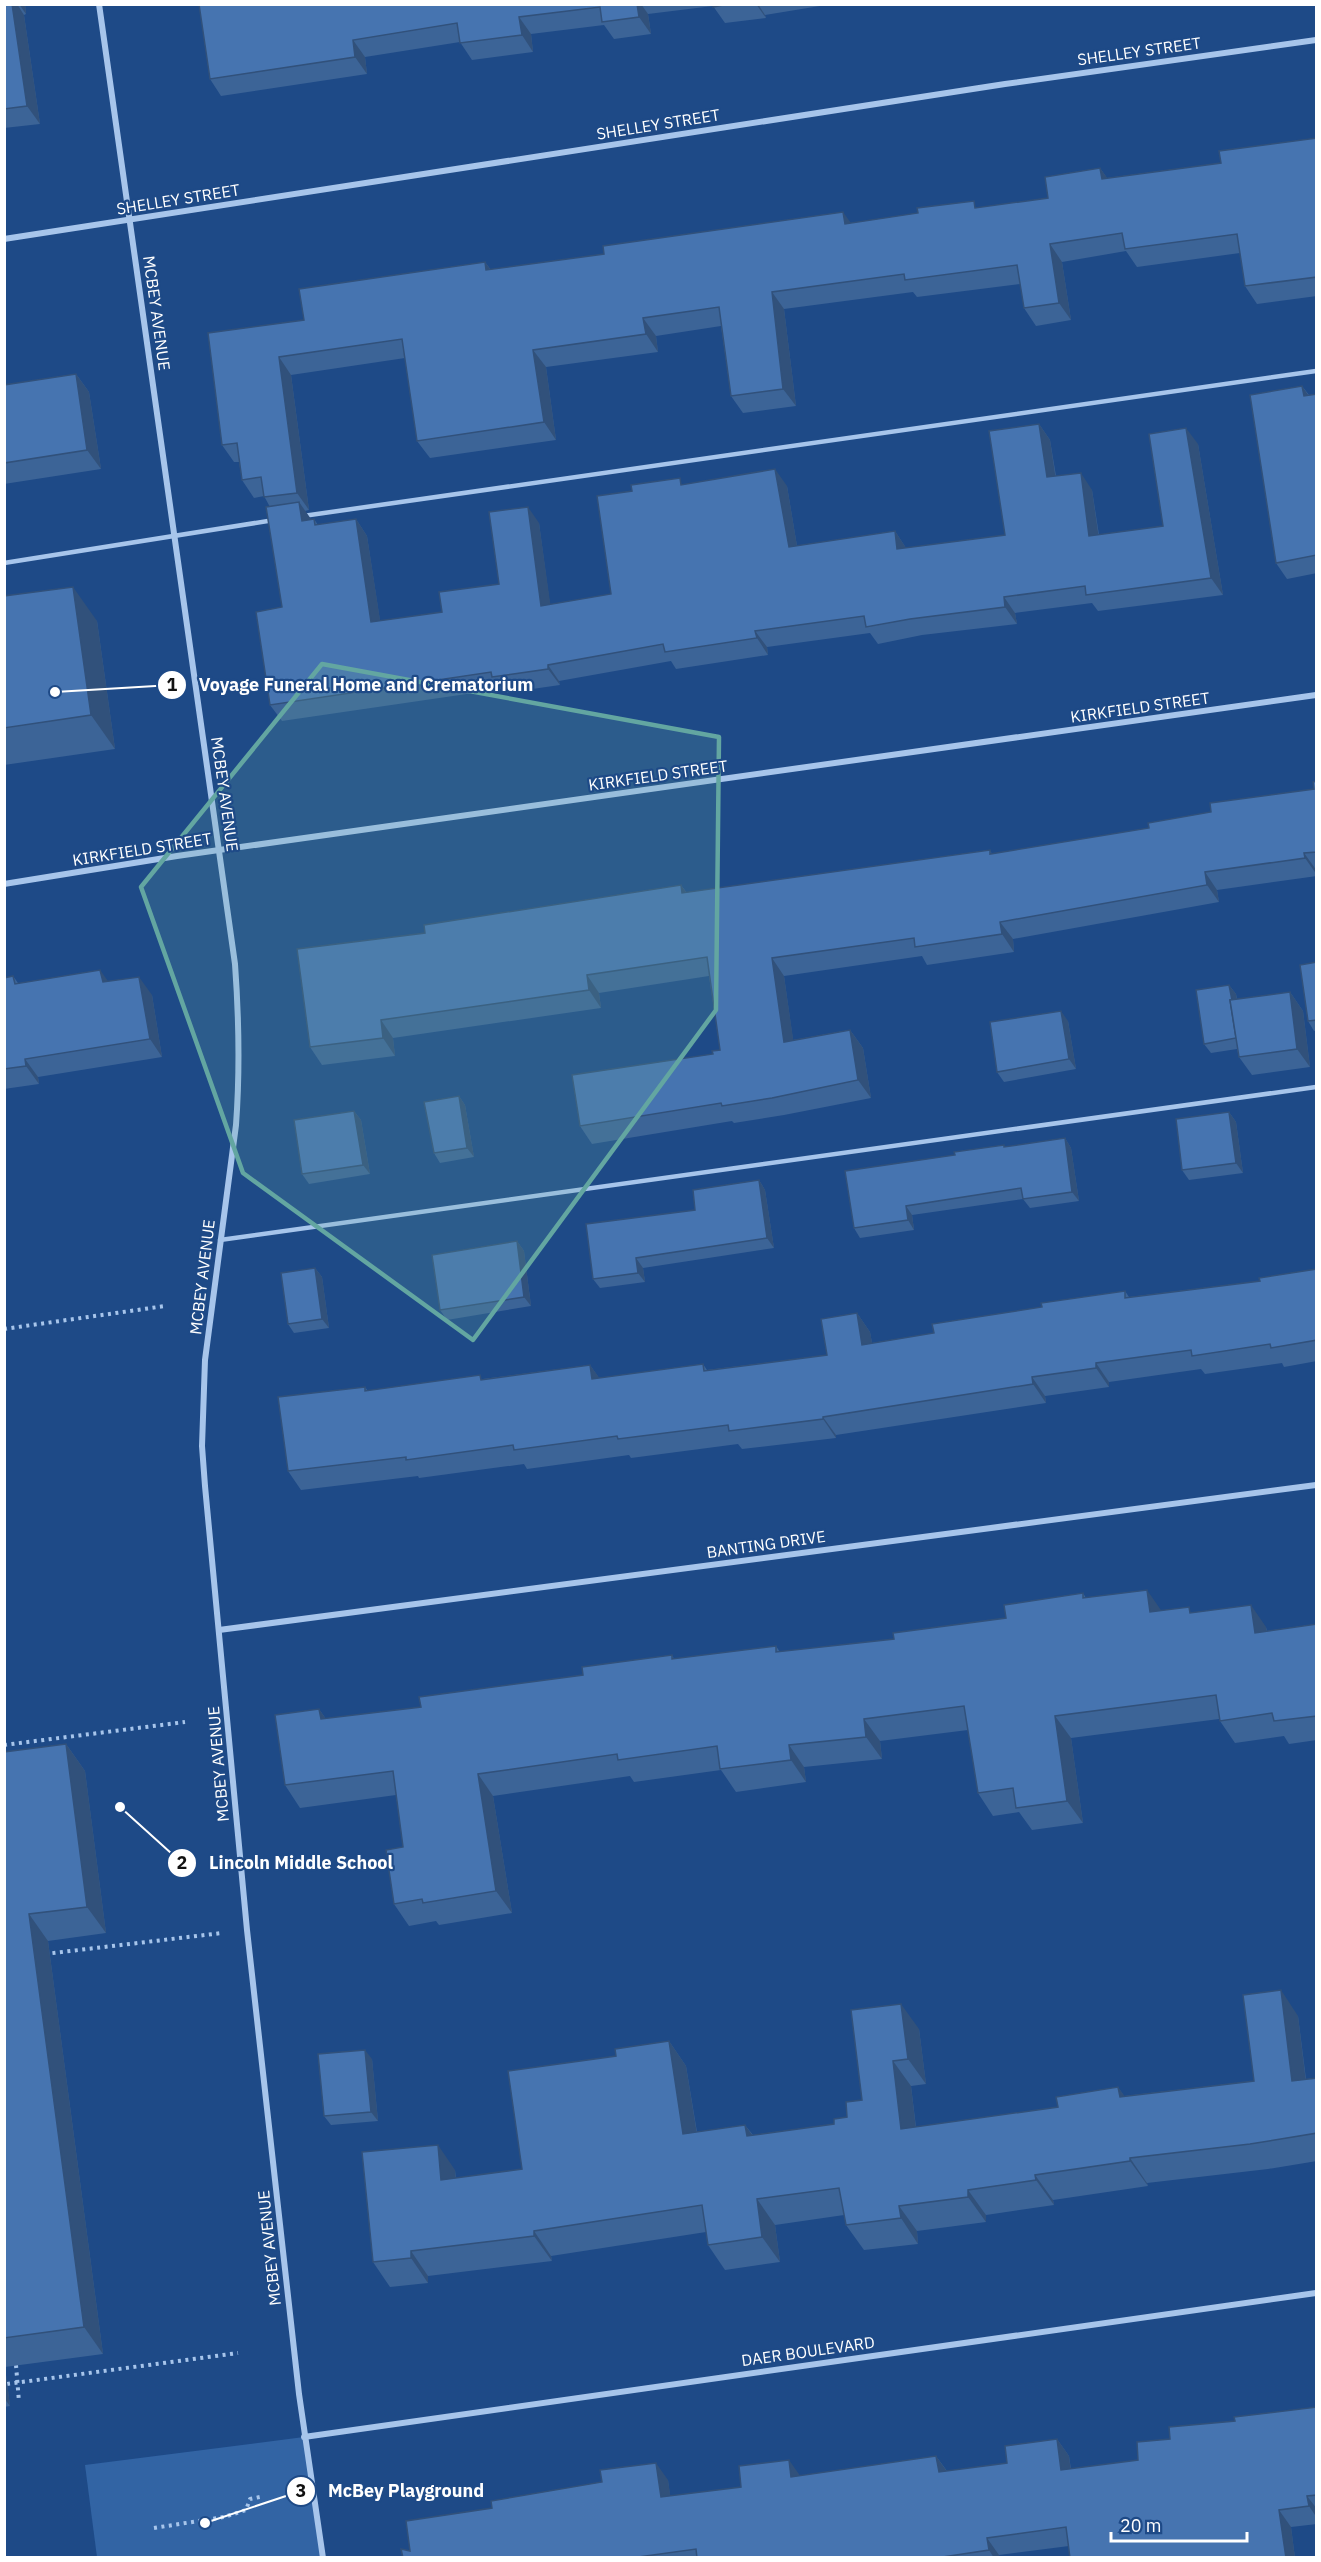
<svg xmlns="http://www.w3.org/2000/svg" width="1321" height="2562" font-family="'IBM Plex Sans',sans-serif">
  <rect width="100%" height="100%" fill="#1e4a87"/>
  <polygon fill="#3264a4" points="304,2437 323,2557 97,2557 85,2465"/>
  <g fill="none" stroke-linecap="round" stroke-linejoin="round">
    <g stroke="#a7c5eb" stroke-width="4" stroke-dasharray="3 4.5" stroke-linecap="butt">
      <polyline points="4,1329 165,1306"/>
      <polyline points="4,1745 185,1722"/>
      <polyline points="45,1954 222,1933"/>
      <polyline points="16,2365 19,2402"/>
      <polyline points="7,2384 238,2353"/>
      <polyline points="154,2528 224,2517 246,2510 250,2499 260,2497"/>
    </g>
    <g stroke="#a7c5eb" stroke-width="4.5">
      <polyline points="303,516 1316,371"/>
      <polyline points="4,563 274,520"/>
      <polyline points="220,1240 1316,1087"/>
    </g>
    <g stroke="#a7c5eb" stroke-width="6">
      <path d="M99 4 235 964C239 1019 240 1071 236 1125L205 1360 202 1446 205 1486 247 1930 299 2394 323 2558"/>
      <polyline points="4,239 1005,84 1316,40"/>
      <polyline points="4,884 177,856 1316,695"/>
      <polyline points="219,1630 1316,1485"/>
      <polyline points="304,2437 1316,2293"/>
    </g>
  </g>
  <g fill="#3c6497">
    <polygon points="4,4 25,4 26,14 24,15 40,124 4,128"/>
    <polygon points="199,4 832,4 765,15 766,18 725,23 713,6 648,14 651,34 614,39 604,25 531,34 533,52 472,60 460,42 365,57 367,74 221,96 210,79"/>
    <polygon points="1317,138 1317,296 1257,304 1245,286 1240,253 1137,267 1126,251 1062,262 1071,320 1036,326 1024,308 1020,284 917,297 913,292 784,309 796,406 743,413 731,396 721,326 656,336 658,352 546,367 556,440 430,458 417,441 405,358 291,375 309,510 305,511 311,520 314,519 318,525 356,519 367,536 380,621 442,612 499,584 539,523 550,605 611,594 684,484 787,486 797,546 895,531 906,548 1005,535 1039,424 1050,440 1056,476 1092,490 1099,535 1163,526 1198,444 1223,595 1098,611 1092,603 1015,613 1017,624 922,635 878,644 870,633 767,647 768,655 676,669 671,661 559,681 560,685 504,693 501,689 282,721 270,705 282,607 270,507 264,496 254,498 242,480 239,462 234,462 222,445 304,320 485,262 491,270 851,223 978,208 1048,198 1100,168 1107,178 1221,163"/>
    <polygon points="76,374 89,392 101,469 4,484 4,385"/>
    <polygon points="1302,386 1309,395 1317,394 1317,573 1287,579 1276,563"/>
    <polygon points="4,596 97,621 115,749 4,765"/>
    <polygon points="1317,781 1317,876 1217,890 1219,902 1013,939 1014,952 927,965 922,956 784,976 793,1040 850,1030 863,1048 871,1098 784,1115 734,1123 732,1121 592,1144 580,1126 720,1050 709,976 599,993 601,1008 393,1038 395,1056 322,1065 310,1047 425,933 681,885 687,893 990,850 992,854 1149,828 1211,812 1314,789"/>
    <polygon points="1317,962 1317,1030 1314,1031 1308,1021"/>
    <polygon points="13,976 18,983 108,981 152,995 162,1057 38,1077 39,1084 4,1089 4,978"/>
    <polygon points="1229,985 1236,994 1237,999 1290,992 1303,1011 1310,1067 1252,1075 1239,1057 1237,1049 1211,1053 1204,1044"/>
    <polygon points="1068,1021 1076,1069 1004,1082 997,1072"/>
    <polygon points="459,1096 465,1105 474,1157 440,1163 434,1153"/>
    <polygon points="354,1111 361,1120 370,1174 309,1184 302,1174"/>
    <polygon points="1229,1112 1236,1122 1243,1173 1189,1180 1182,1170"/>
    <polygon points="1065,1138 1071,1148 1079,1201 1030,1208 1023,1199 912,1215 914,1230 860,1238 854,1228 1005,1147"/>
    <polygon points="759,1180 765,1190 774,1248 643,1268 645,1282 600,1288 593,1279 695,1210"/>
    <polygon points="517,1241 524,1251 531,1306 447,1320 440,1310"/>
    <polygon points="315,1268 322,1277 329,1328 294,1333 288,1324"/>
    <polygon points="1317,1269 1317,1361 1284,1367 1282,1363 1205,1374 1201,1369 1109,1382 1109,1387 1045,1396 1046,1403 836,1435 836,1438 742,1449 738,1444 631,1458 629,1455 527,1469 524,1464 419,1478 418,1476 301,1490 288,1471 365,1387 368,1391 483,1379 590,1365 599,1378 703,1364 707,1370 827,1355 857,1313 870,1332 872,1343 934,1333 1042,1307 1125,1291 1129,1297 1260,1281"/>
    <polygon points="1083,1593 1086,1598 1161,1610 1193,1613 1266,1627 1267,1631 1317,1624 1317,1740 1289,1744 1284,1736 1235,1743 1220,1721 1219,1719 1071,1738 1083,1823 1032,1830 1019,1812 993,1816 978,1793 968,1730 880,1741 882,1759 804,1767 806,1782 736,1792 721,1770 634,1782 630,1776 493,1796 512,1913 439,1925 436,1921 409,1926 394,1904 403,1847 396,1795 300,1808 285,1785 319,1709 326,1719 421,1707 583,1675 672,1655 674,1659 776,1646 780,1652 894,1639 1006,1618"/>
    <polygon points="66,1744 85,1771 106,1933 48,1941 103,2354 5,2367 10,2406 4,2407 4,1752"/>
    <polygon points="1298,2016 1306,2079 1317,2078 1317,2161 1268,2169 1147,2183 1148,2186 1053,2200 1054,2205 986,2215 986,2222 917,2231 918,2244 864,2250 846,2225 844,2215 775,2225 780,2262 725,2270 708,2245 706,2232 551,2256 552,2261 428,2276 428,2283 390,2287 373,2262 455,2170 456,2178 522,2169 616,2056 669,2041 686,2066 697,2132 745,2125 753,2135 834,2124 847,2117 919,2029 926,2084 911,2086 916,2127 1058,2107 1118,2087 1124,2096 1254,2081"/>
    <polygon points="372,2059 378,2121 331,2125 324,2116"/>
    <polygon points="1317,2407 1317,2524 1291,2527 1295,2558 1070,2558 1069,2546 999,2555 1000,2558 403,2558 410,2551 492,2508 668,2480 670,2496 741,2487 800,2476 936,2456 947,2471 1007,2463 1057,2439 1069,2456 1071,2469 1138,2460 1170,2439 1235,2421"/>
  </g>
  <g fill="#31517b">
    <polygon points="12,4 17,4 24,15 40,124 27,106"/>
    <polygon points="19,4 25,4 26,14"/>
    <polygon points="637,4 641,4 648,14 651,34 639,17"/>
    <polygon points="756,4 758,4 765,15 766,18"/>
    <polygon points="519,17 531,34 533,52 522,35"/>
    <polygon points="353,40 365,57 367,74 355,57"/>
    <polygon points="1100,168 1113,186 1102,179"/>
    <polygon points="843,212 856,230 845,224"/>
    <polygon points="1050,244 1062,262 1071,320 1059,303"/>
    <polygon points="485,262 498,280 486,270"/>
    <polygon points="772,292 784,309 796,406 783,389"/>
    <polygon points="643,318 656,336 658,352 646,334"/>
    <polygon points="533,350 546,367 556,440 544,422"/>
    <polygon points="279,357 291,375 309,510 297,493"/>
    <polygon points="76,374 89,392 101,469 87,450"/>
    <polygon points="1302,386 1313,402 1304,396"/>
    <polygon points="1039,424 1050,440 1058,494 1047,477"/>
    <polygon points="1186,428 1198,444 1223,595 1211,578"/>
    <polygon points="775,469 787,486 800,564 789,547"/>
    <polygon points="1081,473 1092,490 1101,553 1089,536"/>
    <polygon points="299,502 311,519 313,538 302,521"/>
    <polygon points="528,507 539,523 553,623 541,606"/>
    <polygon points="356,519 367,536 383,639 371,622"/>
    <polygon points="895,531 906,548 897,549"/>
    <polygon points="73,587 97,621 115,749 91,715"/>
    <polygon points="1004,597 1015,613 1017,624 1005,607"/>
    <polygon points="755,631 767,647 768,655 757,638"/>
    <polygon points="548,665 559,681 560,685 548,669"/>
    <polygon points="1304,853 1317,871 1317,875 1305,858"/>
    <polygon points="1205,872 1217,890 1219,902 1207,885"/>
    <polygon points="681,885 693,902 682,893"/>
    <polygon points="1000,922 1013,939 1014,952 1002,934"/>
    <polygon points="772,958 784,976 796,1059 784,1042"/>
    <polygon points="100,970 113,988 103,982"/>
    <polygon points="587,975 599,993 601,1008 589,990"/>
    <polygon points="139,977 152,995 162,1057 150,1039"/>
    <polygon points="1229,985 1236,994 1244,1048 1237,1038"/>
    <polygon points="1290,992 1303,1011 1310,1067 1297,1049"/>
    <polygon points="1061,1011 1068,1021 1076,1069 1069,1059"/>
    <polygon points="381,1020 393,1038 395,1056 383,1038"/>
    <polygon points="850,1030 863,1048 871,1098 858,1080"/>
    <polygon points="25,1059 38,1077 39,1084 26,1066"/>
    <polygon points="459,1096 465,1105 474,1157 467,1148"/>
    <polygon points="354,1111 361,1120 370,1174 363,1165"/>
    <polygon points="1229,1112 1236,1122 1243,1173 1236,1163"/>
    <polygon points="1065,1138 1071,1148 1079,1201 1072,1192"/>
    <polygon points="759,1180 765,1190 774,1248 767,1238"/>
    <polygon points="906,1206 912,1215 914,1230 908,1220"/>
    <polygon points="517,1241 524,1251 531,1306 524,1297"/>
    <polygon points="636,1258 643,1268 645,1282 638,1273"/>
    <polygon points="315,1268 322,1277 329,1328 322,1319"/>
    <polygon points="857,1313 870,1332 876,1364 862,1345"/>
    <polygon points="1096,1363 1109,1382 1109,1387 1096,1368"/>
    <polygon points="590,1365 603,1383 592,1379"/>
    <polygon points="1032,1377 1045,1396 1046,1403 1033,1384"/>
    <polygon points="823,1417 836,1435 836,1438 823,1419"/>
    <polygon points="1147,1590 1163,1613 1150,1612"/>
    <polygon points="1251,1605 1266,1627 1271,1655 1255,1633"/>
    <polygon points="319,1709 335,1732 321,1719"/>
    <polygon points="1055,1716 1071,1738 1083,1823 1067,1801"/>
    <polygon points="864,1719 880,1741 882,1759 866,1737"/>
    <polygon points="66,1744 85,1771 106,1933 87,1907"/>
    <polygon points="789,1745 804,1767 806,1782 791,1760"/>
    <polygon points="478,1774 493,1796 512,1913 496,1891"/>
    <polygon points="29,1914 48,1941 103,2354 84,2327"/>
    <polygon points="1281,1990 1298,2016 1309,2107 1292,2081"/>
    <polygon points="901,2004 919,2029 926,2084 908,2059"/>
    <polygon points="669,2041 686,2066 701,2159 683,2134"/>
    <polygon points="365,2050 372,2059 378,2121 371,2112"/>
    <polygon points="893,2061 911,2086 919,2155 901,2129"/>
    <polygon points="1118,2087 1136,2112 1120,2097"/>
    <polygon points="745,2125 763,2150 747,2136"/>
    <polygon points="438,2145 455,2170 458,2205 441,2180"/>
    <polygon points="1130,2158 1147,2183 1148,2186 1130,2161"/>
    <polygon points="1035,2175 1053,2200 1054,2205 1036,2180"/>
    <polygon points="968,2190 986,2215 986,2222 968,2197"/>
    <polygon points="757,2199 775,2225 780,2262 762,2237"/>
    <polygon points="899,2206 917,2231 918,2244 901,2218"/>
    <polygon points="534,2231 551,2256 552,2261 534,2236"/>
    <polygon points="411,2251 428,2276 428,2283 411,2258"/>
    <polygon points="4,2367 5,2367 10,2406 4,2398"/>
    <polygon points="1057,2439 1069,2456 1073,2487 1061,2470"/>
    <polygon points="936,2456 948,2473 939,2472"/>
    <polygon points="789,2460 801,2477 791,2477"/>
    <polygon points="656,2463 668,2480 673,2514 661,2497"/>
    <polygon points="1307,2496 1317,2509 1317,2518 1309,2506"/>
    <polygon points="1279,2510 1291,2527 1295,2558 1286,2558"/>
    <polygon points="987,2538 999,2555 1000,2558 994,2558 989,2550"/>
  </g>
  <g fill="#4674b0" stroke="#31517b" stroke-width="1.5">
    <polygon points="4,4 12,4 27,106 4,109"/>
    <polygon points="199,4 637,4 639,17 602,22 600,7 519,17 522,35 460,43 457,23 353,40 355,57 210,79"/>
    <polygon points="713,4 728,4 713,7"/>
    <polygon points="1317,138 1317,277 1245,286 1237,234 1125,249 1122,233 1050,244 1059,303 1024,308 1017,265 905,280 904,274 772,292 783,389 731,396 719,307 643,318 646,334 533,350 544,422 417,441 402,339 279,357 297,493 264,497 261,477 242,480 237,443 222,445 208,333 304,320 299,289 485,262 486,270 604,254 603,246 843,212 845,224 918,213 917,208 974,201 975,208 1048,198 1045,177 1100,168 1102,179 1221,163 1219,151"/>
    <polygon points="76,374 87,450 4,463 4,385"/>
    <polygon points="1302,386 1304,396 1317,394 1317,555 1276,563 1250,395"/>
    <polygon points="1039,424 1047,477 1081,473 1089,536 1163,526 1149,434 1186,428 1211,578 1086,595 1085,586 1004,597 1005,607 910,619 866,627 864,616 755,631 757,638 665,652 663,644 548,665 548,669 492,677 491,672 270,705 256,612 282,607 266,507 299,502 302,521 314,519 315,525 356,519 371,622 442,612 439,592 499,584 489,512 528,507 541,606 611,594 597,496 632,491 631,485 680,478 681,485 775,469 789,547 895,531 897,549 1005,535 989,431"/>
    <polygon points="73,587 91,715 4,728 4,596"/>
    <polygon points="1317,781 1317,852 1304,853 1305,858 1205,872 1207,885 1000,922 1002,934 915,947 914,938 772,958 784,1042 850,1030 858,1080 772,1098 722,1106 721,1103 580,1126 572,1075 713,1054 712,1051 720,1050 707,957 587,975 589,990 381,1020 383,1038 310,1047 297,949 425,933 424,925 681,885 682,893 990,850 990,854 1149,828 1148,823 1211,812 1210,803 1314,789 1313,782"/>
    <polygon points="1317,962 1317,1020 1308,1021 1300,965"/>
    <polygon points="100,970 103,982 139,977 150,1039 25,1059 26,1066 4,1069 4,978 13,976 15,984"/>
    <polygon points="1229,985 1232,1000 1230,1000 1236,1038 1204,1044 1196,990"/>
    <polygon points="1290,992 1297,1049 1239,1057 1230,1000"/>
    <polygon points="1061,1011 1069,1059 997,1072 990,1022"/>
    <polygon points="459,1096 467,1148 434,1153 424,1102"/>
    <polygon points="354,1111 363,1165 302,1174 294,1120"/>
    <polygon points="1229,1112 1236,1163 1182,1170 1176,1119"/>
    <polygon points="1065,1138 1072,1192 1023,1199 1021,1188 906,1206 908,1220 854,1228 845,1171 955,1155 954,1152 1004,1145 1004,1147"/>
    <polygon points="759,1180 767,1238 636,1258 638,1273 593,1279 586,1224 695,1210 693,1190"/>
    <polygon points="517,1241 524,1297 440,1310 432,1255"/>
    <polygon points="315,1268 322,1319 288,1324 281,1273"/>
    <polygon points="1317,1269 1317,1340 1271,1348 1270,1344 1192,1356 1191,1350 1096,1363 1096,1368 1032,1377 1033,1384 823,1417 823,1419 729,1431 728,1425 618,1439 617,1436 514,1450 513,1445 406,1460 406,1457 288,1471 278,1397 365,1387 365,1391 480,1375 481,1380 590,1365 592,1379 703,1364 704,1371 827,1355 821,1319 857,1313 862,1345 934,1333 932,1324 1042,1307 1041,1303 1125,1291 1125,1298 1260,1281 1259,1278"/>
    <polygon points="1147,1590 1150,1612 1189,1607 1190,1613 1251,1605 1255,1633 1317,1624 1317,1716 1274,1721 1272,1713 1220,1721 1216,1695 1055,1716 1067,1801 1016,1808 1013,1788 978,1793 964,1706 864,1719 866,1737 789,1745 791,1760 720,1769 717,1746 618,1760 617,1754 478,1774 496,1891 423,1903 422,1899 394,1904 386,1850 403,1847 393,1771 285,1785 275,1715 319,1709 321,1719 421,1707 419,1697 583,1675 582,1667 672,1655 672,1659 776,1646 776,1652 894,1639 893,1633 1006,1618 1004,1605 1083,1593 1083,1598"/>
    <polygon points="66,1744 87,1907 29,1914 84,2327 4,2338 4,1752"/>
    <polygon points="1281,1990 1292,2081 1317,2078 1317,2133 1250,2144 1130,2158 1130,2161 1035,2175 1036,2180 968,2190 968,2197 899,2206 901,2218 846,2225 839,2188 757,2199 762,2237 708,2245 702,2205 534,2231 534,2236 411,2251 411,2258 373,2262 362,2152 438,2145 441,2180 522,2169 508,2071 616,2056 615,2049 669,2041 683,2134 745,2125 747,2136 834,2124 834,2119 847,2117 846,2102 862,2100 851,2010 901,2004 908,2059 893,2061 901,2129 1058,2107 1056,2097 1118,2087 1120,2097 1254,2081 1243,1995"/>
    <polygon points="365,2050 371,2112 324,2116 318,2054"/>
    <polygon points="1317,2407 1317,2495 1307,2496 1309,2506 1279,2510 1286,2558 1070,2558 1066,2527 987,2538 989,2550 936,2558 697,2558 696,2549 631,2558 403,2558 401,2549 410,2551 406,2521 492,2508 491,2501 602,2482 600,2470 656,2463 661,2497 741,2487 739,2466 789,2460 791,2477 936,2456 939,2472 1007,2463 1005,2446 1057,2439 1061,2470 1138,2460 1137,2442 1170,2439 1169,2427 1235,2421 1234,2417"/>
  </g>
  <path fill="#63a6a1" fill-opacity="0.2" stroke="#63a6a1" stroke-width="4.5" stroke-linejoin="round" d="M322 664 719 737 716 1010 473 1340 243 1173 141 887Z"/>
  <g text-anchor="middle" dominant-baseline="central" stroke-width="4.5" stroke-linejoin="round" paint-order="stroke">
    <g font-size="16" fill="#fff" stroke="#1e4a87">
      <text transform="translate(1139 51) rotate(-8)">SHELLEY STREET</text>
      <text transform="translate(658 124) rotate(-9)">SHELLEY STREET</text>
      <text transform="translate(178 199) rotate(-9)">SHELLEY STREET</text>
      <text transform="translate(157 313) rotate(82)">MCBEY AVENUE</text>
      <text transform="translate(1140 707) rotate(-8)">KIRKFIELD STREET</text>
      <text transform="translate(658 775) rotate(-8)">KIRKFIELD STREET</text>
      <text transform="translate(225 794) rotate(82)">MCBEY AVENUE</text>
      <text transform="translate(142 849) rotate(-9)">KIRKFIELD STREET</text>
      <text transform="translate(202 1277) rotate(-83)">MCBEY AVENUE</text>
      <text transform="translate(766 1544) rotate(-8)">BANTING DRIVE</text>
      <text transform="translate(218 1764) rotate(-95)">MCBEY AVENUE</text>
      <text transform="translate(269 2248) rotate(-96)">MCBEY AVENUE</text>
      <text transform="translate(808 2351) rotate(-8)">DAER BOULEVARD</text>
    </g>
  </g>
  <path fill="none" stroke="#fff" stroke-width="2" d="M55 692L172 685M120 1807L182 1863M205 2523L301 2491"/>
  <g fill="#fff" stroke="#1e4a87" stroke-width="2">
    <circle cx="55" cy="692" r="6"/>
    <circle cx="120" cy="1807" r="6"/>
    <circle cx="205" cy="2523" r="6"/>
    <circle cx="172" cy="685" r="15"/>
    <circle cx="182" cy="1863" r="15"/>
    <circle cx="301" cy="2491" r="15"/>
  </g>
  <g font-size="18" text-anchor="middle" font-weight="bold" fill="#111">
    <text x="172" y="691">1</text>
    <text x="182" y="1869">2</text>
    <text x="301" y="2497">3</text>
  </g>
  <g font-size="18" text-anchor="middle" font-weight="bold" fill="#fff" stroke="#1e4a87" stroke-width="4.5" stroke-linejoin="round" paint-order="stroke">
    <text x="366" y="691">Voyage Funeral Home and Crematorium</text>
    <text x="301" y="1869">Lincoln Middle School</text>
    <text x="406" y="2497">McBey Playground</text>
  </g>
  <rect width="1321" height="2562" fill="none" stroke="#ffffff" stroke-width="12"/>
  <path d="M1111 2532v9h136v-9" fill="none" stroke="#ffffff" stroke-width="3"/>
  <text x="1120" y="2532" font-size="18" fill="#ffffff" stroke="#1e4a87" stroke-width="4.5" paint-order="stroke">20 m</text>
</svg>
